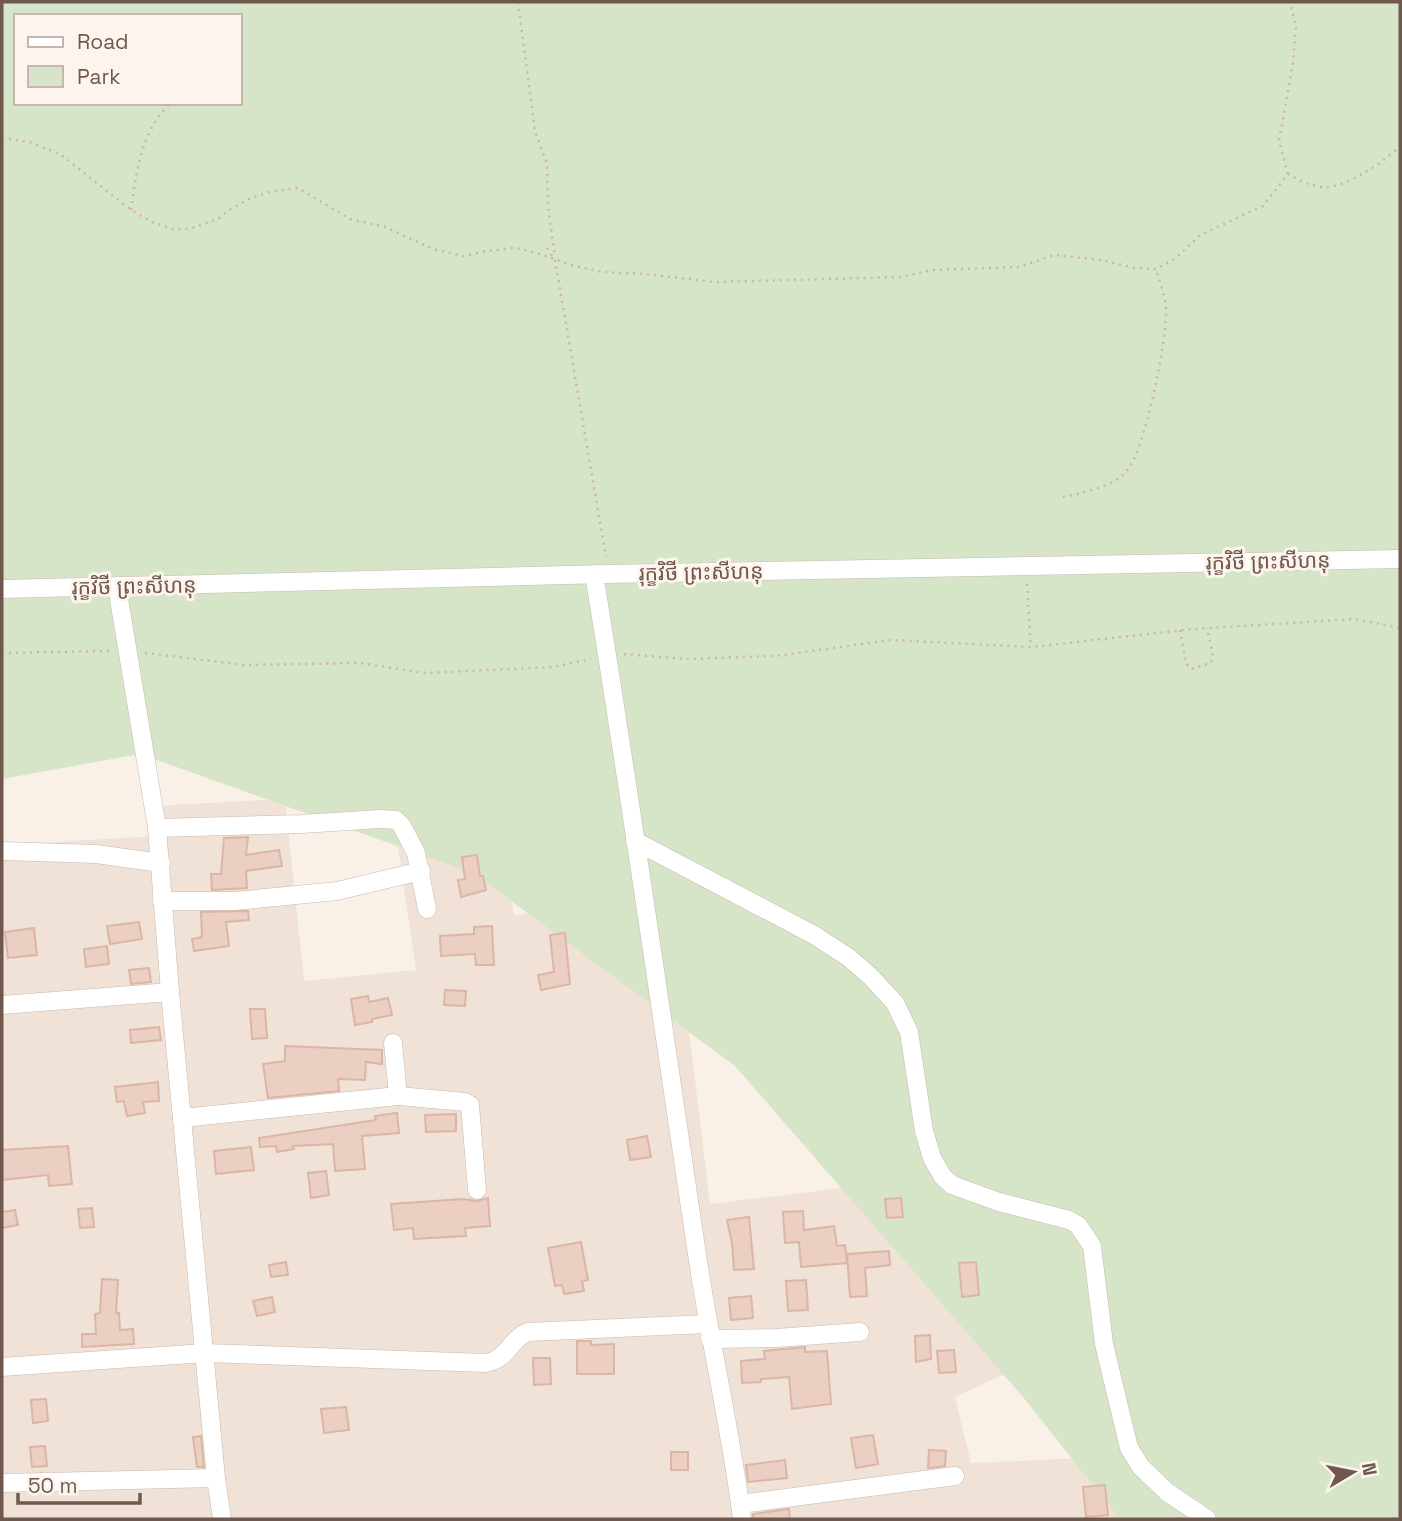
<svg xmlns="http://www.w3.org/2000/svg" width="1402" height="1521" font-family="'Space Grotesk','Noto Sans Khmer',sans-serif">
  <rect width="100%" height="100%" fill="#f9f1e7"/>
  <polygon fill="#f0e2d6" points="285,799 304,981 416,970 396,833 499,821 514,915 673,898 710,1204 925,1178 1021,1366 955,1397 971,1463 1201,1453 1228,1519 2,1519 2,845 155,836 151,806"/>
  <path fill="#d6e5c7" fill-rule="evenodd" d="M2 2H1400V1519H1120L1023 1397 735 1066 473 873 140 754 2 779ZM16 16H240V103H16Z"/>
  <g fill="#ebcfc2" stroke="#dcb5a5" stroke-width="2">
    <polygon points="248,837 246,855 279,850 282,866 246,871 247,888 212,890 211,874 221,874 224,838"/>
    <polygon points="477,855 480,876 483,876 486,890 461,897 458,880 465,879 462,857"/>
    <polygon points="248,911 249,920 226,922 229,946 194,951 192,939 202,937 201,912"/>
    <polygon points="139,922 142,939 110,944 107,926"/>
    <polygon points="492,926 494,965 476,965 475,954 441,956 440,936 474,934 474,927"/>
    <polygon points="34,928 37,955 8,958 5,932"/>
    <polygon points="565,933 570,984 541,990 538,975 554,972 550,935"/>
    <polygon points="107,946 109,964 86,967 84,949"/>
    <polygon points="149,968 151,982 131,984 129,970"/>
    <polygon points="445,990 466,991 465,1006 444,1005"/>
    <polygon points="368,996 369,1002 388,998 392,1015 372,1019 372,1022 355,1025 351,999"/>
    <polygon points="250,1009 265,1009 267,1038 252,1039"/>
    <polygon points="159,1027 161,1040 131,1043 130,1030"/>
    <polygon points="285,1046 382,1050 382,1064 366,1062 365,1080 338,1079 339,1091 268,1098 263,1064 285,1061"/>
    <polygon points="158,1082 159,1101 143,1102 145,1113 127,1116 124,1101 117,1102 115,1087"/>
    <polygon points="397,1113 399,1133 362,1136 365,1169 335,1171 333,1144 293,1146 294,1149 277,1152 276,1146 260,1147 259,1138 376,1120 375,1116"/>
    <polygon points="456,1114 456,1131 426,1132 425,1115"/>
    <polygon points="647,1136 651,1157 630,1160 627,1140"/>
    <polygon points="68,1146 72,1184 49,1186 48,1175 2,1180 2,1150"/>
    <polygon points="251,1147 254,1170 216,1174 214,1151"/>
    <polygon points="326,1171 329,1195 311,1198 308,1173"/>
    <polygon points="488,1198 490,1226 465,1228 466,1236 414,1239 413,1228 394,1230 391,1204 463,1199 477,1201"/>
    <polygon points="901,1198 903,1217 887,1218 885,1199"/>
    <polygon points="92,1208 94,1227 80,1228 78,1209"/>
    <polygon points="15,1210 18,1225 2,1228 2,1212"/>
    <polygon points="803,1211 804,1230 834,1226 837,1246 845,1245 847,1263 801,1267 799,1242 785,1243 783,1212"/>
    <polygon points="749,1217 754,1269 734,1270 732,1243 727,1220"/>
    <polygon points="581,1242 588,1280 582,1281 584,1291 564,1294 562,1285 555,1286 548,1248"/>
    <polygon points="889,1251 890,1265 865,1268 867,1296 850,1297 847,1254"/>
    <polygon points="286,1262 288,1275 271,1277 269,1265"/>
    <polygon points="976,1262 979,1295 962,1297 959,1263"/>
    <polygon points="102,1279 118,1280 116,1313 119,1313 120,1330 133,1329 134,1344 82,1347 82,1334 96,1334 95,1314 100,1313"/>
    <polygon points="806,1280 808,1310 788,1311 786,1281"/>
    <polygon points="751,1296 753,1318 731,1320 729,1298"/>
    <polygon points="272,1297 275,1312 257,1316 253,1301"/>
    <polygon points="930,1335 931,1359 916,1362 915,1336"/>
    <polygon points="577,1341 591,1341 591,1345 614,1344 614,1374 577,1374"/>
    <polygon points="805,1347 805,1352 827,1351 831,1404 792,1409 789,1377 761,1379 761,1382 742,1383 741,1361 765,1359 764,1351"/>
    <polygon points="954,1350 956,1372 939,1373 937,1351"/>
    <polygon points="533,1358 550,1358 551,1384 534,1385"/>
    <polygon points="46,1399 48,1421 33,1423 31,1400"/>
    <polygon points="346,1407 349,1430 324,1433 321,1409"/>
    <polygon points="873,1435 878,1464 856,1468 851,1438"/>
    <polygon points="201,1436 204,1467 197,1467 193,1437"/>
    <polygon points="45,1446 47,1466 32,1467 30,1447"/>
    <polygon points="929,1450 946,1451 945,1466 928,1468"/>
    <rect x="671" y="1452" width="17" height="18"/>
    <polygon points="785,1460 787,1478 748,1482 746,1465"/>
    <polygon points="1105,1485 1108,1515 1086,1517 1083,1487"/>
    <polygon points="789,1509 790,1519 753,1519 753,1514"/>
  </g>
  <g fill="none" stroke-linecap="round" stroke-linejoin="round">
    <g stroke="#cab8ae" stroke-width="19">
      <g id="minor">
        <path d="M594 574C631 800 663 1027 697 1254 710 1343 731 1430 742 1519"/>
        <polyline points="117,587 157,828 170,992 216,1478 222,1519"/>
        <polyline points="2,589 608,574 1400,559"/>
        <polyline points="157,828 302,824 380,819 396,820 402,826 416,853 427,909"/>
        <polyline points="635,841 814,935 848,957 870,976 895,1003 909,1032 924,1131 932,1158 943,1177 952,1185 999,1202 1069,1220 1078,1225 1092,1246 1104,1344 1129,1448 1141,1467 1167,1492 1207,1519"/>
        <polyline points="2,851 96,854 161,863"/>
        <polyline points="162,901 235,901 337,891 421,871"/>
        <polyline points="2,1005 170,992"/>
        <polyline points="398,1096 465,1102 470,1105 477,1190"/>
        <polyline points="182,1118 398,1096 393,1043"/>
        <polyline points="710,1339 776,1338 860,1332"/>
        <path d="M2 1367 205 1353 485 1363C509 1360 509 1339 528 1332L707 1324"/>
        <polyline points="2,1483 216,1478"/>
        <polyline points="740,1504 955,1476"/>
      </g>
    </g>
    <g stroke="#d0b3a5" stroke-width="2.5" stroke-dasharray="2 5" stroke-linecap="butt">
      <polyline points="518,2 535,131 547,164 548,207 555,257"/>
      <path d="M2 138 29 142 60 154 131 210 152 222 175 230 192 228 218 219 229 210 251 198 270 192 298 188 350 219 385 227 433 249 464 256 486 251 515 248 537 253 571 265 603 272 645 274 715 282 900 277 933 270 1019 267 1054 255 1101 260 1135 268 1156 269 1176 258 1200 235 1263 206 1288 174C1299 180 1310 186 1323 187 1345 189 1385 161 1400 146"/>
      <polyline points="1288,174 1279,141 1293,63 1296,26 1290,2"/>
      <path d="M131 210C137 171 140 132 171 103"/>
      <polyline points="547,248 555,260 606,557"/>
      <path d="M1063 497C1080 494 1109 487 1123 475 1145 458 1168 334 1166 305 1164 293 1159 280 1156 269"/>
      <polyline points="1027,584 1031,647"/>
      <polyline points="1180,630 1186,663 1191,669 1211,663 1213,656 1207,628"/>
      <polyline points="2,653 110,651"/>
      <polyline points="145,653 245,665 360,663 425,673 553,667 591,659"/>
      <polyline points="624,654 685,659 775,656 891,640 1031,647 1193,629 1355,619 1400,628"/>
    </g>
    <use href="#minor" stroke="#fff" stroke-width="18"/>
  </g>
  <g text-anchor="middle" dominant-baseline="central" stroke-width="6" stroke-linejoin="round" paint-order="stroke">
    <g font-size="21" fill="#70584f" stroke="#fdf5ed">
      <text transform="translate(1268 561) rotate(-1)">រុក្ខវិថី ព្រះសីហនុ</text>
      <text transform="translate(701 572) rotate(-1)">រុក្ខវិថី ព្រះសីហនុ</text>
      <text transform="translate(134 586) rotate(-1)">រុក្ខវិថី ព្រះសីហនុ</text>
    </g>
  </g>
  <rect width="1402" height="1521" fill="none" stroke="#70584f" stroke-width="7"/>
  <rect x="14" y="14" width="228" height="91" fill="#fdf5ed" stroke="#c5b6ae" stroke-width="2"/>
  <rect x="28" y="37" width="35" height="10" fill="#ffffff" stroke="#c5b6ae" stroke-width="2"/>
  <text x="77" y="49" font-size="21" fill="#70584f">Road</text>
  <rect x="28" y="66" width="35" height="21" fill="#d6e5c7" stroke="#c5b6ae" stroke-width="2"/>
  <text x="77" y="84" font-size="21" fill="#70584f">Park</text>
  <g transform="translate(1353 1472) rotate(80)" stroke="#fdf5ed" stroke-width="5" paint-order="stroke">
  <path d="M0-5L12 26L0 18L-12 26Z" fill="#70584f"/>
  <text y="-10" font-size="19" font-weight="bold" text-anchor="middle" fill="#70584f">N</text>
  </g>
  <path d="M18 1493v10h122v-10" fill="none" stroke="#70584f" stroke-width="3.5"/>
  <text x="28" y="1493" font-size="21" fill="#70584f" stroke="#fdf5ed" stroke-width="5" paint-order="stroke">50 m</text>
</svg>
